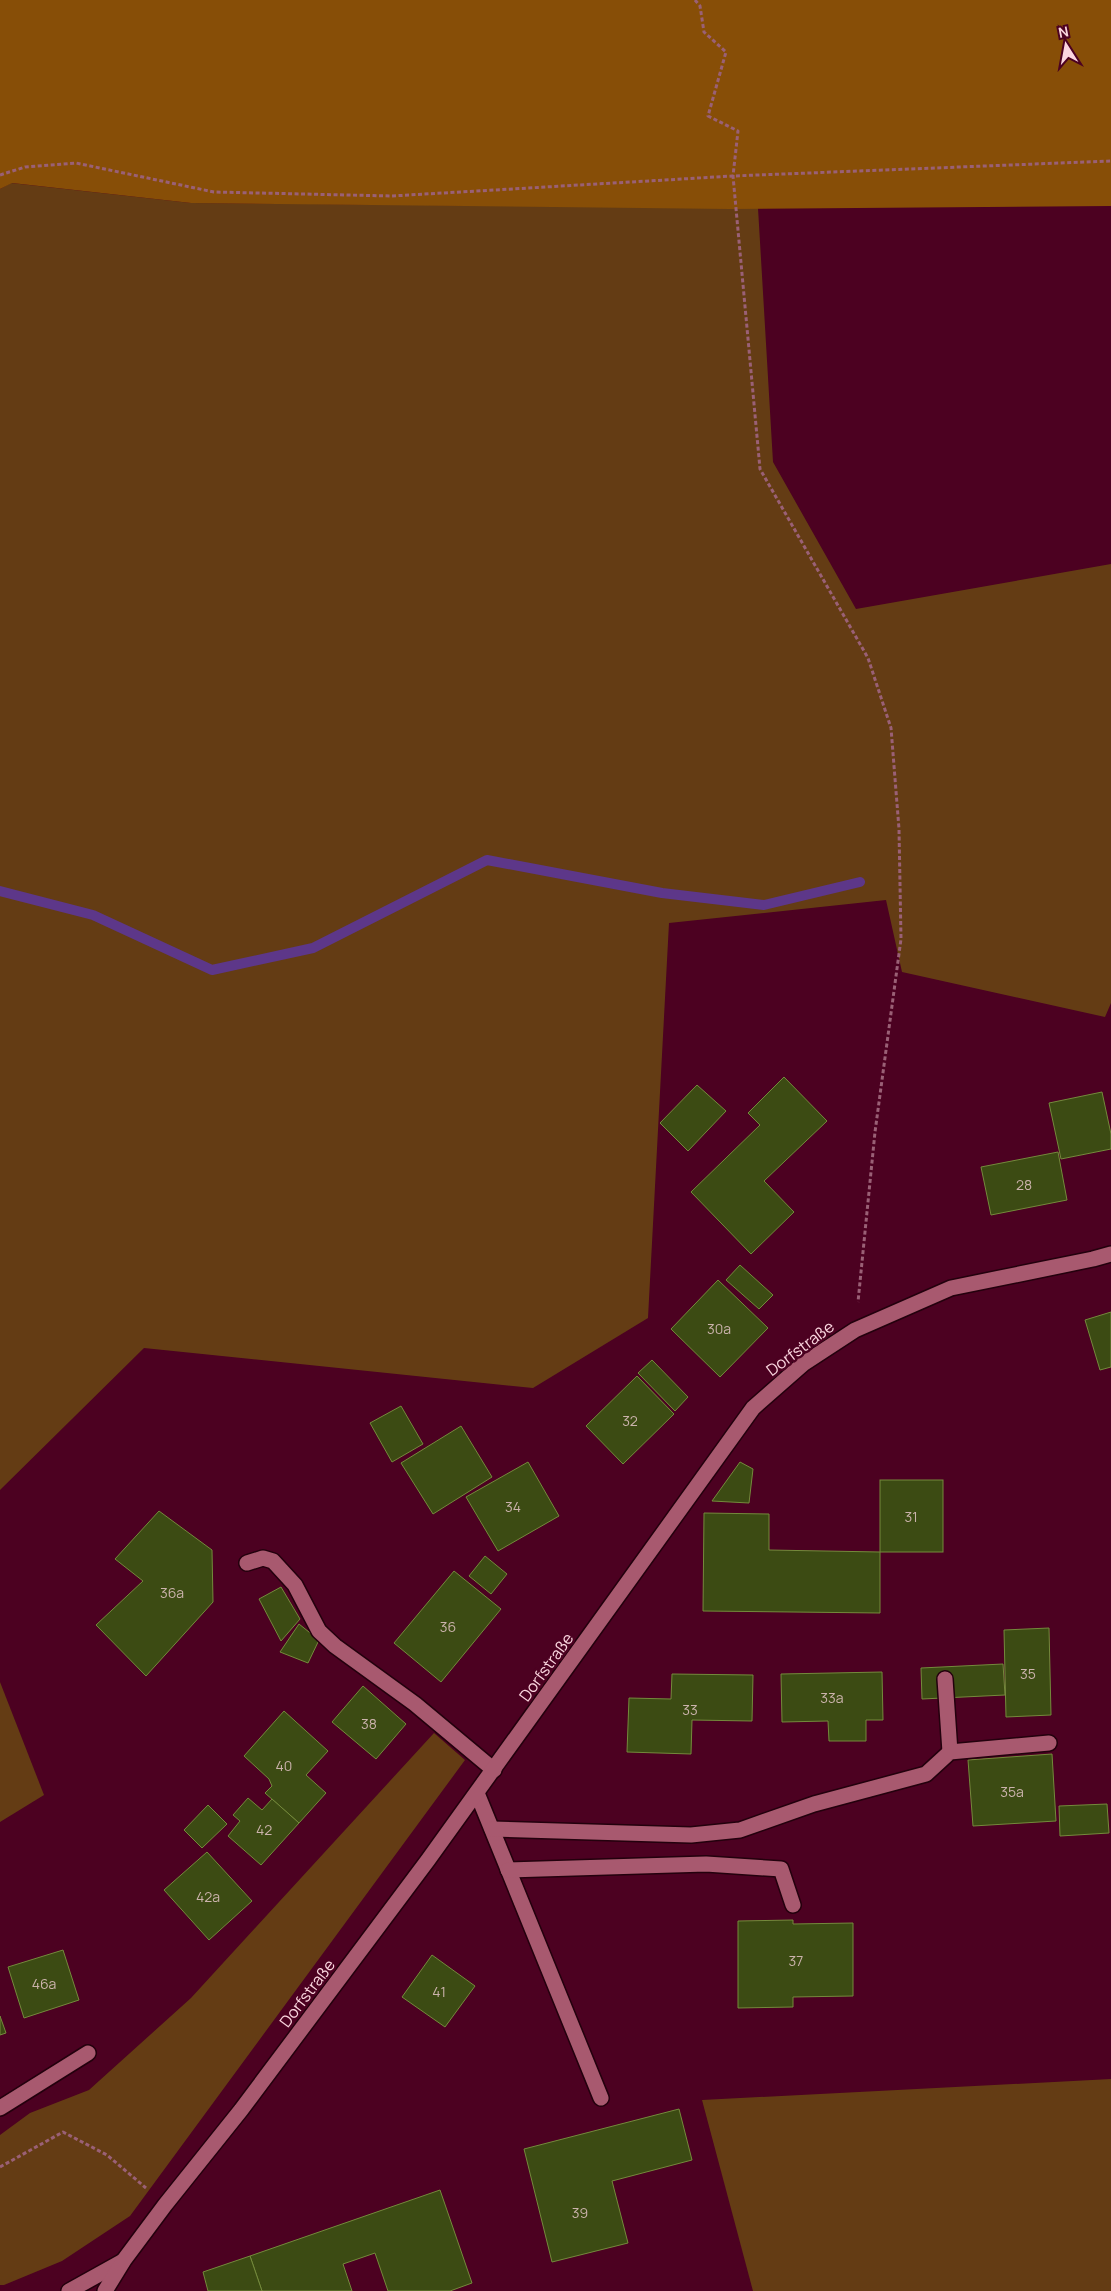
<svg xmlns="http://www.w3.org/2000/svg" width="1111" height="2291" font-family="Manrope,sans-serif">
  <rect width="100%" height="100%" fill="#4c0121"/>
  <g fill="#643c14">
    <polygon points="11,183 191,203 758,208 773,462 856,609 1111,564 1111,1003 1105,1017 902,972 886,900 669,923 648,1318 533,1388 144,1348 0,1490 0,189"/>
    <polygon points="0,1682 44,1795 0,1822"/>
    <polygon points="434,1733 465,1760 130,2216 62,2261 4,2285 0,2285 0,2135 30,2113 89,2090 191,1998"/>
    <polygon points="1111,2079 1111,2291 753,2291 702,2100"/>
  </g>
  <polygon fill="#874e07" points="0,0 1111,0 1111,206 730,209 191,203 12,183 0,189"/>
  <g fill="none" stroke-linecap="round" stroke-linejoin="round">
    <polyline stroke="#5d3789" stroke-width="10" points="0,891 93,915 212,970 313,948 487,860 662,893 764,905 860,882"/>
  </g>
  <g fill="#3c4b13" stroke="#748a3c">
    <polygon points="784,1077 827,1121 764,1181 794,1212 751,1254 691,1192 760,1125 748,1113"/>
    <polygon points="697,1085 726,1111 688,1151 660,1123"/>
    <polygon points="1102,1092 1111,1134 1111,1149 1061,1159 1049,1103"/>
    <polygon points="1058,1152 1067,1200 991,1215 981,1167"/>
    <polygon points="740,1265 773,1295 759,1309 726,1280"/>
    <polygon points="718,1280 768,1328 720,1377 671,1329"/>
    <polygon points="1111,1312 1111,1367 1100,1370 1085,1320"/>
    <polygon points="652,1360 688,1397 675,1411 638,1373"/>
    <polygon points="637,1376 674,1414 623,1464 586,1426"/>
    <polygon points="401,1406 423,1444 392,1462 370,1423"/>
    <polygon points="461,1426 492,1477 433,1514 401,1463"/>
    <polygon points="528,1462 559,1516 498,1551 466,1497"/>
    <polygon points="740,1462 753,1469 749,1503 712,1501"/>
    <rect x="880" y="1480" width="63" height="72"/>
    <polygon points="159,1511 212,1550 213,1602 146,1676 96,1625 143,1581 115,1559"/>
    <polygon points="704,1513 769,1514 769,1550 880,1552 880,1613 703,1611"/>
    <polygon points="485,1556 507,1574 491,1594 469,1576"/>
    <polygon points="454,1571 501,1609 441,1682 394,1643"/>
    <polygon points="281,1587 300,1619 281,1641 259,1599"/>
    <polygon points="299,1624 319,1640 308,1663 280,1652"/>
    <polygon points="1049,1628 1051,1715 1006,1717 1004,1630"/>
    <polygon points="1003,1664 1005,1695 922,1699 921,1668"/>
    <polygon points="882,1672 883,1720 866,1720 866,1741 829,1741 828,1721 782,1722 781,1674"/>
    <polygon points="672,1674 753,1675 752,1721 692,1720 691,1754 627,1752 629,1698 671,1699"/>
    <polygon points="363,1686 406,1724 376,1759 332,1722"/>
    <polygon points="284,1711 328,1751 306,1775 326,1793 299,1823 265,1793 272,1786 269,1779 244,1756"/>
    <polygon points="1052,1754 1056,1821 973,1826 968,1760"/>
    <polygon points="248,1798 262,1810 272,1799 299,1823 261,1865 228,1836 240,1821 233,1815"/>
    <polygon points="1107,1804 1109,1833 1060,1836 1059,1806"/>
    <polygon points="208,1805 227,1824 202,1848 184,1830"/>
    <polygon points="207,1852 252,1901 209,1940 164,1890"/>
    <polygon points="793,1920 793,1924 853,1923 853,1996 793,1997 793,2007 738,2008 738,1921"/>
    <polygon points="63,1950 79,2000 24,2018 8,1967"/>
    <polygon points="432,1955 475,1986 445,2027 402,1997"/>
    <polygon points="0,2016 6,2033 0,2035"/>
    <polygon points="679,2109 692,2160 612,2181 628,2243 552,2262 524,2149"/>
    <polygon points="440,2190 472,2283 450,2291 388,2291 375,2253 343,2264 352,2291 262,2291 250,2256"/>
    <polygon points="250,2256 262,2291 208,2291 203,2272"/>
  </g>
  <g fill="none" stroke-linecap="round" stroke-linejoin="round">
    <g stroke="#23010d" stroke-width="18">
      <g id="lane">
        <polyline points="247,1563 263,1558 273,1561 295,1585 319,1631 335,1646 415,1704 494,1770"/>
        <polyline points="945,1679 950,1752"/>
        <polyline points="477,1793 601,2098"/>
        <polyline points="492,1829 691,1835 740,1830 814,1804 926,1774 950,1752 1049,1743"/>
        <polyline points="508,1870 706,1864 781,1869 793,1905"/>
      </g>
    </g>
    <g stroke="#23010d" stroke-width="18">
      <g id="street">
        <polyline points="0,2108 88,2053"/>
        <polyline points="69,2291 123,2261"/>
        <polyline points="105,2291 124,2260 165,2205 241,2110 428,1860 753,1408 803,1364 855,1330 951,1288 1093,1259 1111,1254"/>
      </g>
    </g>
    <g stroke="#9a6076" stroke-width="3" stroke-dasharray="4 2.5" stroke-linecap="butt">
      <polyline points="695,0 700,6 704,32 726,52 708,116 738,131 733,176 760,469 868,658 891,728 899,829 901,939 875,1132 858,1302"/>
      <polyline points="0,175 25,167 76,163 214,192 392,196 733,176 1111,161"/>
      <polyline points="0,2167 63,2132 107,2155 146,2188"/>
    </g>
    <use href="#lane" stroke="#a8596f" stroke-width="15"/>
    <use href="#street" stroke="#a8596f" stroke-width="15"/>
  </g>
  <g text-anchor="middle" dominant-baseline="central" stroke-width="5" stroke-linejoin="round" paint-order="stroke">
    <g font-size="14" fill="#cbb3ac">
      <text x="1024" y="1184">28</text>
      <text x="719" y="1328">30a</text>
      <text x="630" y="1420">32</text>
      <text x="513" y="1506">34</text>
      <text x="911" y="1516">31</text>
      <text x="172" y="1592">36a</text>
      <text x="448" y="1626">36</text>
      <text x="1028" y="1673">35</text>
      <text x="832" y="1697">33a</text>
      <text x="690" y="1709">33</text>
      <text x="369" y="1723">38</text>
      <text x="284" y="1765">40</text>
      <text x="1012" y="1791">35a</text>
      <text x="264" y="1829">42</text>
      <text x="208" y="1896">42a</text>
      <text x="796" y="1960">37</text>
      <text x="44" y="1983">46a</text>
      <text x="439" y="1991">41</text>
      <text x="580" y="2212">39</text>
    </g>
    <g font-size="16" fill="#fbd6df" stroke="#4c0121">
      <text transform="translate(800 1348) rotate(-37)">Dorfstraße</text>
      <text transform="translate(546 1667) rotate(-54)">Dorfstraße</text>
      <text transform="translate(307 1993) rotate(-53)">Dorfstraße</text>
    </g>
  </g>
  <g transform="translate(1066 45) rotate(349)" stroke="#4c0121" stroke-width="4" paint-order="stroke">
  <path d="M0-4L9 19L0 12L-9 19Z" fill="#fbd6df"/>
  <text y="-8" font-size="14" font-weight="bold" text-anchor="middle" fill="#fbd6df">N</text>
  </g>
</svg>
